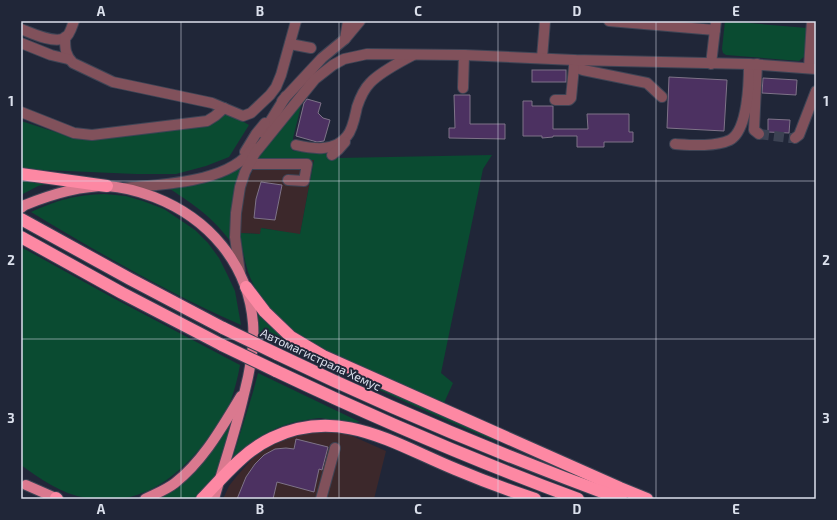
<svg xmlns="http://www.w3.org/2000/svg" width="837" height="520" font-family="'Exo 2',sans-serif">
  <rect width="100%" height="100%" fill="#202638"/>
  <g fill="#3c282b">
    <polygon points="314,159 300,235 262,228 260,234 240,233 240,210 245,188 257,160"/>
    <polygon points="335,430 350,435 386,451 374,499 223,499 229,486 236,477 252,459 264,450 292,434"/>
  </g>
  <g fill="#0a4b31">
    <polygon points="725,21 807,28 805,56 799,61 726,55 723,53 722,49"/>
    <path d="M303 98 293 138V151H326L338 158 492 155 483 169 441 373 453 383 443 405C416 392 388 380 360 367 314 346 267 324 248 272 244 259 242 246 240 233L260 234 261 228 300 234 314 160H257Z"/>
    <polygon points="223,110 249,125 229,157 206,166 176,174 136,174 21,169 21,121 71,137 199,123"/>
    <path d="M243 167 231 242C212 217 196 206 170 189 196 185 220 179 243 167Z"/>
    <polygon points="21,179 54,182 38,186 21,195"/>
    <path d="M105 194 126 196 143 201 164 209 195 230 208 243 219 258 227 274 235 291 241 325C168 293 99 253 31 212 58 200 74 195 105 194Z"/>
    <path d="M21 247 115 299 240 365C238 377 235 388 231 400 227 412 219 423 211 434 181 476 141 508 86 498 62 494 40 479 21 465Z"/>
    <path d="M258 312 282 337 493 436 495 441C415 407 337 371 259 333Z"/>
    <path d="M258 373 360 422C347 425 334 420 321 418 316 418 311 419 306 420 275 424 254 440 232 460L253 392Z"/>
    <polygon points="234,419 217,474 204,490 193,499 155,499 210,452"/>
  </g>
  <g fill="#4c3161" stroke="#7e7388">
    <rect x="532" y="70" width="34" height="12"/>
    <polygon points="669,77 727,80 724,131 667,128"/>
    <polygon points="763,78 797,80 796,95 762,93"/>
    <polygon points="454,95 470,95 470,124 505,124 505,139 449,138 449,128 455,128"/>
    <polygon points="307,99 321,103 318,113 323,118 330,120 324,141 317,142 296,136 304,103"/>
    <polygon points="523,101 532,101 532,106 553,106 553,129 588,129 587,114 629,114 629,132 633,132 633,142 604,142 604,147 577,147 577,136 553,136 553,137 542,138 542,136 523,136"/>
    <polygon points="768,119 790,120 789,133 768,132"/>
    <polygon points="261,182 282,185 275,220 254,218 256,199"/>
    <polygon points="296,439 328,447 322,470 319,469 314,492 277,482 273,499 237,499 246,477 255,464 264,455 275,449 286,448 294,449"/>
  </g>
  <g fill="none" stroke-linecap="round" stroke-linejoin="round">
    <polyline stroke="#3c4253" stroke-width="10" stroke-dasharray="10 5" stroke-linecap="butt" points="759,134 790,138 795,138"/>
    <g stroke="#3e4455" stroke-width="12">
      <g id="minor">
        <polyline points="609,21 715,30"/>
        <path d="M21 29C31 33 54 44 65 38 70 35 72 26 74 21"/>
        <path d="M65 37C65 48 65 55 73 63L113 82 212 103 243 116 251 113 270 95 276 87 281 75 296 21"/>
        <polyline points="345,39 348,21"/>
        <polyline points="21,43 51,55 68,59"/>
        <polyline points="290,44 311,48"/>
        <polyline points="542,58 545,21"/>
        <polyline points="574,60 574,67 583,70 647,83 662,97"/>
        <polyline points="711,64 716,21"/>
        <polyline points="757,64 754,130 759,134"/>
        <polyline points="809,68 812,21"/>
        <polyline points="463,88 464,55"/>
        <polyline points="555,100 569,100 571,98 574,67"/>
        <polyline points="282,101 322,58 345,39 360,21"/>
        <polyline points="21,112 74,133 92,135 207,121 215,116 224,108"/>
        <polyline points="263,133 286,96"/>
        <polyline points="795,138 799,135 816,91"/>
        <path d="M675 144C691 145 715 147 730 140 748 130 749 82 749 64"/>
        <path d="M296 145C313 149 335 152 347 136 353 129 355 116 357 107 360 98 363 90 370 83 380 72 400 62 413 55"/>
        <polyline points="245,152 256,134 265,123"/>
        <polyline points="332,155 338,150 345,142"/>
        <polyline points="249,164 307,164 304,181 288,180"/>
        <path d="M125 188C163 184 230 183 253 148"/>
        <polyline points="240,273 235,237 236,213 240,187 245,172 255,153 315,79 333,65 344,59 367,54 464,55 574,60 749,64 816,69"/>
        <polyline points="321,499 335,448"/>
      </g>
    </g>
    <g stroke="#3e4455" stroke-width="12">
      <g id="major">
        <path d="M21 208 25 205C52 194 78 186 107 186 123 187 138 191 154 197 208 218 248 263 253 323 255 347 250 371 244 394 236 430 224 464 214 499"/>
        <polyline points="26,485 58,499"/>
        <path d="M145 499C155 494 166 490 175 483 204 460 222 427 241 396"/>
      </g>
    </g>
    <g stroke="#3e4455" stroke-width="14">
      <g id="highway">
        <polyline points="21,174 107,186"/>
        <polyline points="21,219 130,279 223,328"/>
        <polyline points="21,237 122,293 222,345"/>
        <polyline points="246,287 265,312 291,337 323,356 620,488 647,499"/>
        <path d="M277 354C389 408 504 456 621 499"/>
        <path d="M276 371C375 418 475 461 578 499"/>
        <polyline points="56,498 57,499"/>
        <path d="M202 499C223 477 244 451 272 438 340 406 394 444 455 469 481 480 508 490 535 499"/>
      </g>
    </g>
    <use href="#minor" stroke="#81515b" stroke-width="10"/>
    <use href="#major" stroke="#da798f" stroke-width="10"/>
    <use href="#highway" stroke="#fd88a3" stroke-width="12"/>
    <g stroke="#3e4455" stroke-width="14" stroke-linecap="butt">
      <g id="highway-bridge">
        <polyline points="223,328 277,354"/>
        <polyline points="222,345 276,371"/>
      </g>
    </g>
    <use href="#highway-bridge" stroke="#fd88a3" stroke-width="12"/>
  </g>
  <path fill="none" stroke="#dbe0ec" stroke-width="1" stroke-opacity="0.55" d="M181 21V499M339 21V499M498 21V499M656 21V499M21 181H816M21 339H816"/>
  <g text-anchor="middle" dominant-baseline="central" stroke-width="4" stroke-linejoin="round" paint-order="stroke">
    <g font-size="12" fill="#dbe0ec" stroke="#202638">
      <text transform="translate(321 359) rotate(25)">Автомагистрала Хемус</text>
    </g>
  </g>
  <rect width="837" height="520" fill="none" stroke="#202638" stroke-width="44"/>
  <rect x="22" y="22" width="793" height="476" fill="none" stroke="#dbe0ec" stroke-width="1.5"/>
  <g font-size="13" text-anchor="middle" font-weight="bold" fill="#dbe0ec">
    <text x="101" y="16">A</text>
    <text x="260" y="16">B</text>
    <text x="418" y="16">C</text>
    <text x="577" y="16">D</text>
    <text x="736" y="16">E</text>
    <text x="11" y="106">1</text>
    <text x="826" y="106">1</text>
    <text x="11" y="265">2</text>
    <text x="826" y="265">2</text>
    <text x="11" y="423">3</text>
    <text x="826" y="423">3</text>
    <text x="101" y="514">A</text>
    <text x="260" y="514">B</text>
    <text x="418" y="514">C</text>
    <text x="577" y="514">D</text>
    <text x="736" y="514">E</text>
  </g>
</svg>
